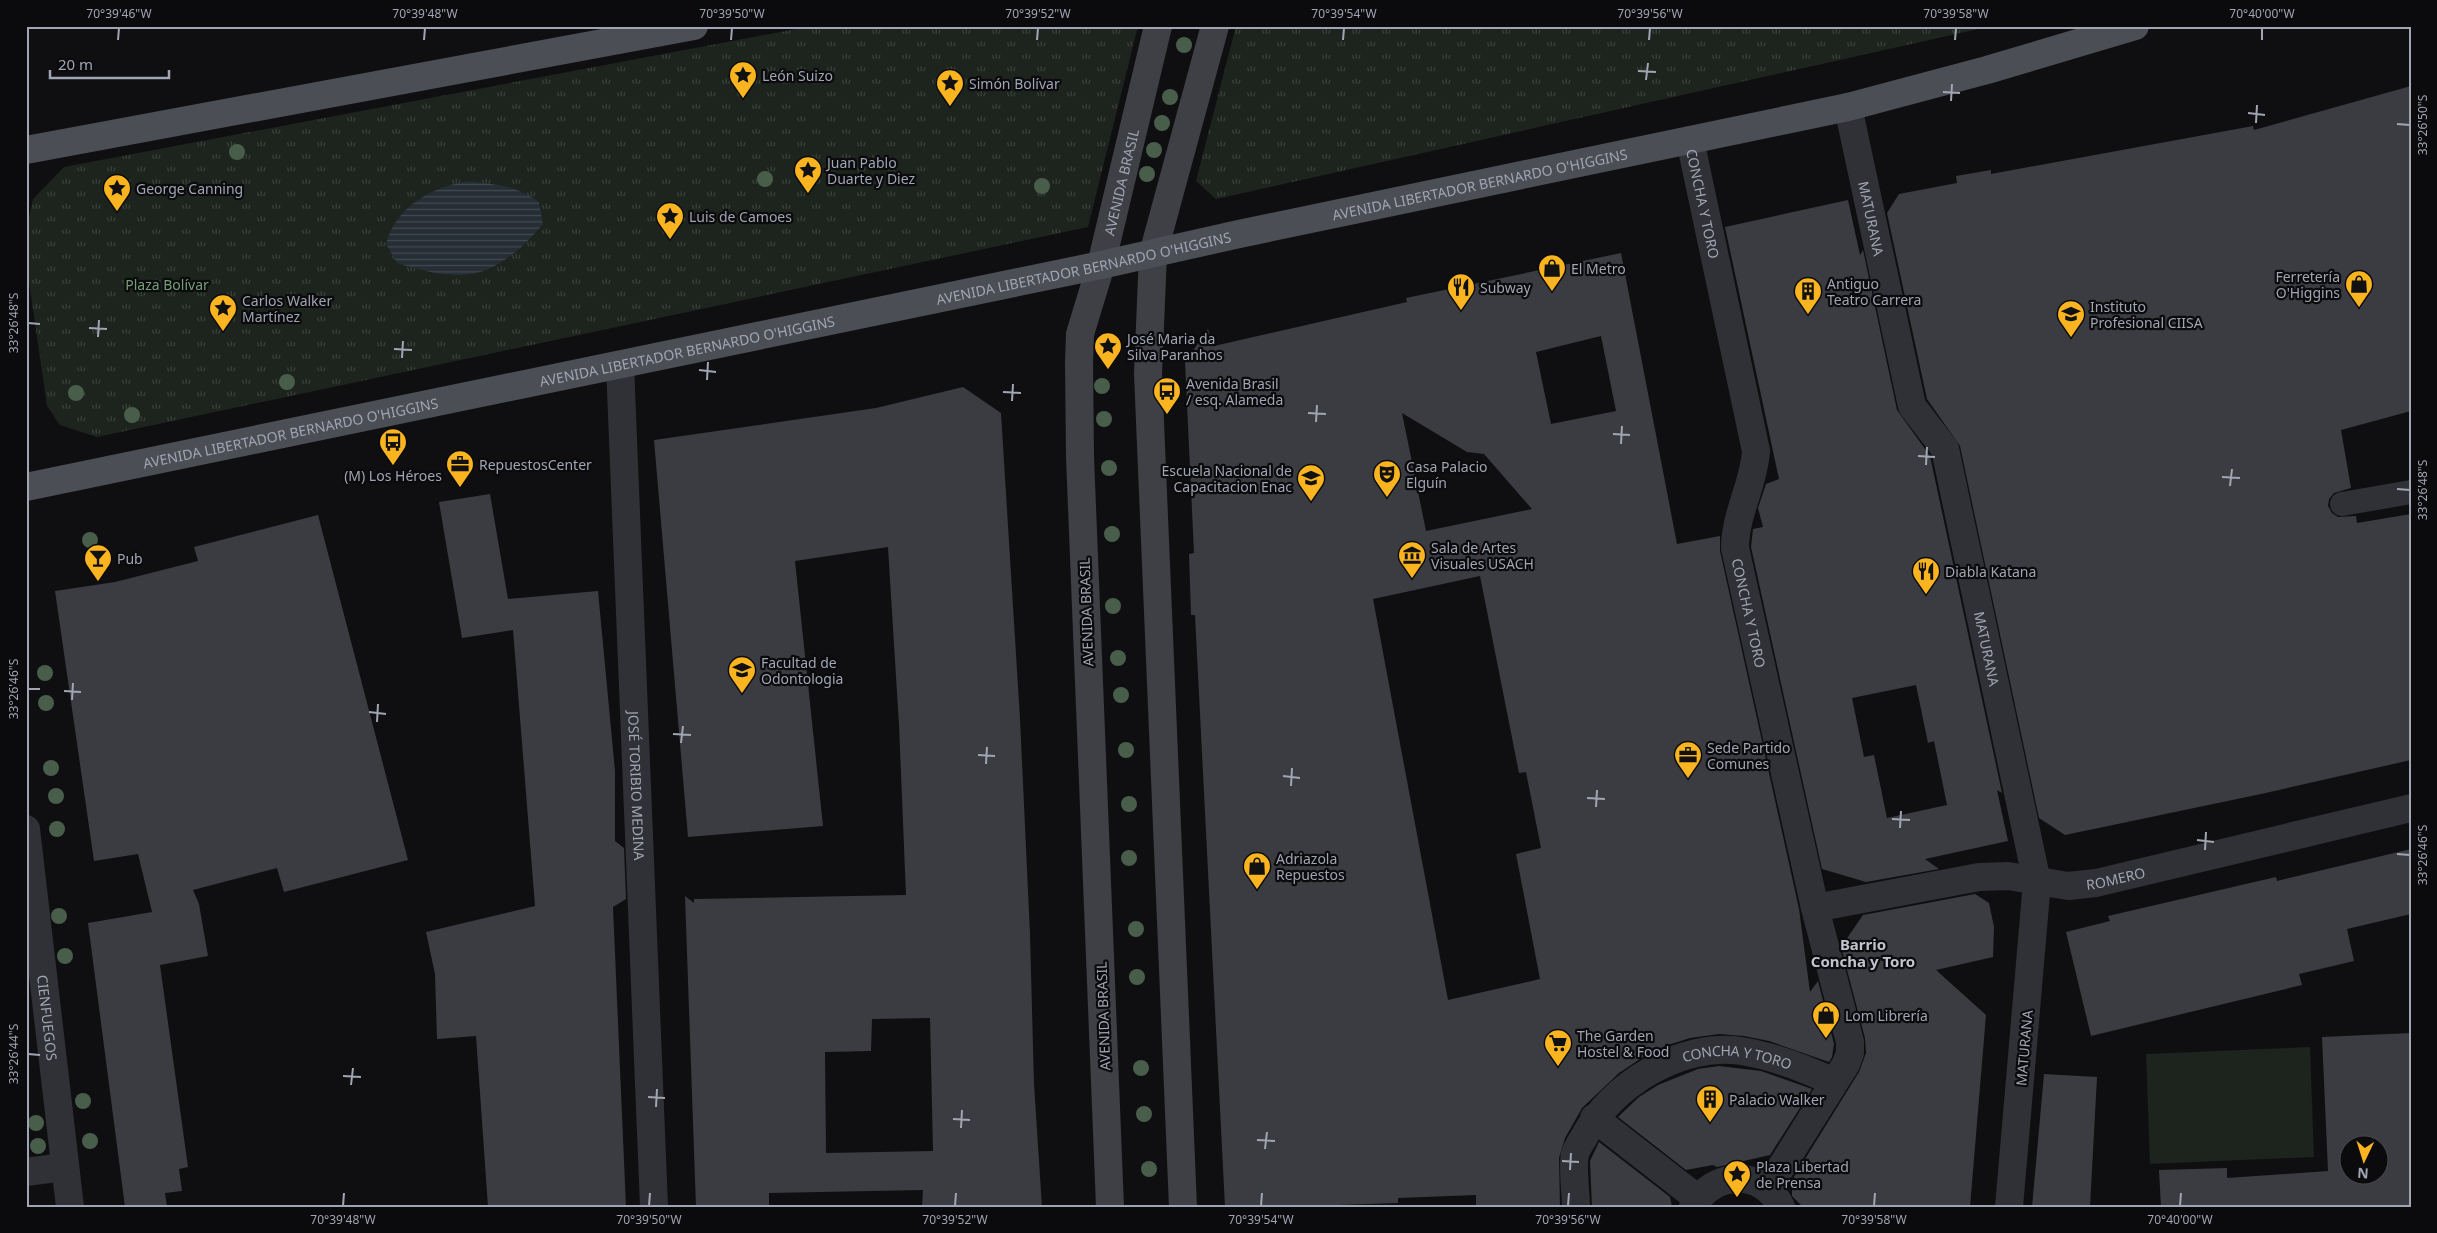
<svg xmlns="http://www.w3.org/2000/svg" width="2437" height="1233" font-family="'Noto Sans',sans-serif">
  <defs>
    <pattern id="park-tufts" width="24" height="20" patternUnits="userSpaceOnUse" patternTransform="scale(1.25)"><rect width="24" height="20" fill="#1c241d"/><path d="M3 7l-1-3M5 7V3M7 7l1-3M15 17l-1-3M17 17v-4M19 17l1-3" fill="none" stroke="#3a413b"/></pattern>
    <pattern id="water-rules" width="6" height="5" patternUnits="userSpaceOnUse" patternTransform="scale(1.25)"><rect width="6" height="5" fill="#262e35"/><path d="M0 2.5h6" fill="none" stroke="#424950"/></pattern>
  </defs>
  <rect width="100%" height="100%" fill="#0f0f11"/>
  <g fill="url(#park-tufts)">
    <polygon points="812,26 1138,26 1088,227 97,437 60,425 47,406 26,261 26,231 33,199 64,167"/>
    <polygon points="1236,26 1992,26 1216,199 1196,181"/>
  </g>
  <polygon fill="#1c241d" points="2310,1047 2314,1157 2150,1164 2146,1054"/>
  <path fill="url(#water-rules)" d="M469 181C497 185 516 185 539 202L543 224C523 248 495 274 462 275 441 276 417 269 397 263L386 244C396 206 432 187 469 181Z"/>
  <g fill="#3b3c41" fill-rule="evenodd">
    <polygon points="2411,86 2411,411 2341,430 2351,488 2334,493 2329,499 2328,506 2332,513 2338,517 2356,516 2357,523 2411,514 2411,760 2261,794 2065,835 2039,818 1960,446 1927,399 1887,213 1899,194 1957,183 1956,176 1991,170 1991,174 2253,126 2254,130"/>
    <path d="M1848 200 1860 255 1863 250 1897 410 1930 456 2002 793 1997 790 2008 841 1925 859 1939 869 1866 882 1822 869 1751 547 1753 529 1763 527 1758 508 1766 484 1779 479 1725 227ZM1916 685 1928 743 1934 741 1947 805 1887 818 1874 755 1864 757 1852 698Z"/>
    <path d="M1621 253 1677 544 1720 536V551L1799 909 1810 992 1818 981 1834 1044 1832 1057 1829 1062 1769 1041 1744 1036 1719 1034 1690 1038 1665 1046 1643 1057 1619 1073 1582 1108 1565 1138 1559 1158 1560 1207H1476V1195L1398 1198V1203L1339 1205V1207H1225L1195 615H1191L1189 554 1194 553 1185 362 1208 329 1214 346 1407 302 1406 298ZM1601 336 1616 411 1551 424 1536 352ZM1402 413 1467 452 1484 454 1532 509 1426 531ZM1480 576 1519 773 1526 772 1541 848 1516 854 1540 979 1448 1000 1373 599Z"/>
    <path d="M963 387 1001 413 1020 719 1030 934 1034 1084 1042 1207H922L923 1190 769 1193V1207H696L685 896 694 903V899L906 895 899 725 888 547 795 561 823 826 688 837 654 440 876 408ZM930 1018 933 1151 826 1153 825 1052 871 1051 872 1019Z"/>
    <polygon points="490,494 508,599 598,591 615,771 615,841 624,848 626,899 613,907 626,1207 488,1207 476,1036 437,1039 435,974 426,932 535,906 513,630 462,638 439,502"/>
    <polygon points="318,515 408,860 284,892 277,868 193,890 199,904 208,956 160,965 188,1167 179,1169 182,1191 165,1193 167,1207 125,1207 88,923 152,912 138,854 94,861 55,591 115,582 198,561 194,547"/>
    <polygon points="2411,849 2411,914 2347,929 2354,961 2299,974 2302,985 2091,1036 2066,932 2110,921 2108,916 2276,877 2277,881"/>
    <polygon points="1975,894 1989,903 1994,927 1993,957 1936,970 1986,1015 1970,1207 1803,1207 1792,1196 1792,1180 1859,1072 1866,1053 1865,1038 1841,947 1863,915"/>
    <path d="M2411 1033V1207H2161L2159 1170 2227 1168V1178L2328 1171 2322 1037ZM2350 1146H2380V1176H2350Z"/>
    <polygon points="1719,1066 1761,1071 1812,1089 1770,1155 1717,1167 1713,1165 1686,1170 1618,1117 1639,1097 1658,1085 1698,1069"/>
    <polygon points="2044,1074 2097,1077 2090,1207 2032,1207"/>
    <polygon points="1599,1142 1670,1197 1672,1207 1592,1207 1590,1161"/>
  </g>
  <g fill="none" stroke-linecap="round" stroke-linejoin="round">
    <polyline stroke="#303136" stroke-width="24" points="2342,504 2411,492"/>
    <g stroke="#303136" stroke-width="28">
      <path id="s1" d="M1848 107 1912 406 1945 449 2037 882 2009 1207"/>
      <path id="s2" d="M1690 140 1756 451C1754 484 1735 514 1735 548L1815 908 1850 1042V1053L1846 1064 1768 1188"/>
      <path id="s3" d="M620 365 654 1207"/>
      <path id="s4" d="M1815 908 1979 877 2008 876 2068 886 2096 883 2411 808"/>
      <polyline points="1594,1118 1697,1198"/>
      <polyline points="26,1172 64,1167"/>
      <path id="s5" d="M1576 1207C1576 1193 1572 1166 1575 1154 1577 1148 1581 1142 1584 1137 1611 1085 1681 1042 1741 1051 1774 1056 1804 1068 1834 1082"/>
      <path d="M1693 1207C1712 1171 1763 1168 1781 1207"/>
    </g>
    <path stroke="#303136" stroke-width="28" id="s6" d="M26 829 70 1207"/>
    <g stroke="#3e4046" stroke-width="28">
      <path id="s7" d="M1110 1207 1080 457 1079 362 1080 334 1101 265 1158 26"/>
      <polyline points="1183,1207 1148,374 1153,254 1215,26"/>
    </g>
    <g stroke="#4c4e55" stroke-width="28">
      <polyline points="26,150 694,26"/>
      <path id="s8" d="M26 487 1101 265 1239 234 1848 107 1987 70 2135 26"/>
    </g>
  </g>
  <g fill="#485e4a">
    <circle cx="1184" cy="45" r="8"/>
    <circle cx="1170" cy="97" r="8"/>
    <circle cx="1162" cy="123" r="8"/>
    <circle cx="1154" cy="150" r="8"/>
    <circle cx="237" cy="152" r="8"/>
    <circle cx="1147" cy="174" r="8"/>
    <circle cx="765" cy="179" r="8"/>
    <circle cx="1042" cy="186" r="8"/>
    <circle cx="287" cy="382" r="8"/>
    <circle cx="1102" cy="386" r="8"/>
    <circle cx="76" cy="393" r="8"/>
    <circle cx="132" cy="415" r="8"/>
    <circle cx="1104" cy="419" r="8"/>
    <circle cx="1109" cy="468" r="8"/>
    <circle cx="1112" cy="534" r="8"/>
    <circle cx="90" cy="540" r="8"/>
    <circle cx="1113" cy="606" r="8"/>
    <circle cx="1118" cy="658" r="8"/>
    <circle cx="45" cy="673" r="8"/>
    <circle cx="1121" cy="695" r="8"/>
    <circle cx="46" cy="703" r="8"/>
    <circle cx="1126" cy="750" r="8"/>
    <circle cx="51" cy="768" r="8"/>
    <circle cx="56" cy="796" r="8"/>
    <circle cx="1129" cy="804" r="8"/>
    <circle cx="57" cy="829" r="8"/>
    <circle cx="1129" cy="858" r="8"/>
    <circle cx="59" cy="916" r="8"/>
    <circle cx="1136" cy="929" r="8"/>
    <circle cx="65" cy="956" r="8"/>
    <circle cx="1137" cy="977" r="8"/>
    <circle cx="1141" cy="1068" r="8"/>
    <circle cx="83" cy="1101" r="8"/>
    <circle cx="1144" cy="1114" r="8"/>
    <circle cx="36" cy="1123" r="8"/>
    <circle cx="90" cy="1141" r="8"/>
    <circle cx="38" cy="1146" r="8"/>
    <circle cx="1149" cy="1169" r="8"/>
  </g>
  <path fill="none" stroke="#a0a5b3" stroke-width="2" d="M118 40 119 28M424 40 425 28M731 40 732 28M1037 40 1038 28M1343 40 1344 28M1649 40 1650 28M1955 40 1956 28M2262 40V28M1638 71 1656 72M1646 80 1648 63M1943 92 1960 93M1951 101 1952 84M2248 113 2265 115M2256 123 2257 105M2397 124 2410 125M28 323 40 324M89 328 107 329M98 337 99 320M394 349 412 350M402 358 403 341M699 370 716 372M707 380 708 362M1003 392 1021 393M1012 401 1013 384M1308 413 1326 414M1316 422 1317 405M1613 434 1630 435M1621 444 1622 426M1918 456 1935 457M1926 465 1927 447M2222 477 2240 478M2230 486 2232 469M2397 489 2410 490M28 689H40M64 691 81 692M72 700 73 683M369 712 386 714M377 722 378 704M673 734 691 735M681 743 683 726M978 755 995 756M986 764 987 747M1283 776 1300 778M1291 786 1292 768M1587 798 1605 799M1596 807 1597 790M1892 819 1910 820M1900 828 1901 811M2197 840 2214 842M2205 850 2206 832M2397 854 2410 855M28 1054 40 1055M343 1076 361 1077M351 1085 353 1068M648 1097 665 1098M656 1107 657 1089M953 1119 970 1120M961 1128 962 1110M1257 1140 1275 1141M1265 1149 1267 1132M1562 1161 1579 1162M1570 1170 1571 1153M343 1206 344 1193M649 1206 650 1193M955 1206 956 1193M1261 1206 1262 1193M1568 1206 1569 1193M1874 1206 1875 1193M2180 1206 2181 1193"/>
  <defs>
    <g id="sight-pin" transform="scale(1.4375)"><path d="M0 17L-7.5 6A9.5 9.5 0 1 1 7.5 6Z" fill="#f9b41f" stroke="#0b0a0c"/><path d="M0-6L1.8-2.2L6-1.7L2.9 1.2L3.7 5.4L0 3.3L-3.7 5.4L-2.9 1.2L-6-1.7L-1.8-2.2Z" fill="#111"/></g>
    <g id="shop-pin" transform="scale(1.4375)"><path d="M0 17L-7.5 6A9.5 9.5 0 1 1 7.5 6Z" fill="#f9b41f" stroke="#0b0a0c"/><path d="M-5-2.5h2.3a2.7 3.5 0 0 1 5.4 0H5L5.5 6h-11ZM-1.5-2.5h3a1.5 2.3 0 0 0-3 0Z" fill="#111"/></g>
    <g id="restaurant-pin" transform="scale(1.4375)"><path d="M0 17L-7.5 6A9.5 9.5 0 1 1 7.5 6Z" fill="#f9b41f" stroke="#0b0a0c"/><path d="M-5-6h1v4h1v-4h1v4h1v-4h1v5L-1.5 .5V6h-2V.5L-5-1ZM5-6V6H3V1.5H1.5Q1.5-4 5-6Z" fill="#111"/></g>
    <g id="building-pin" transform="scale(1.4375)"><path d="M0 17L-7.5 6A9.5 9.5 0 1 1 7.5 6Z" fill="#f9b41f" stroke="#0b0a0c"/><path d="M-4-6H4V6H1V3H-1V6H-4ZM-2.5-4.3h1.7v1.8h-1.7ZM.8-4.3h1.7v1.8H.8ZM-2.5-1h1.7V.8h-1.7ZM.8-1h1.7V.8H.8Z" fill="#111"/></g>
    <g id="university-pin" transform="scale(1.4375)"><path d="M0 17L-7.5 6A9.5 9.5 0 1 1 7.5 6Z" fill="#f9b41f" stroke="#0b0a0c"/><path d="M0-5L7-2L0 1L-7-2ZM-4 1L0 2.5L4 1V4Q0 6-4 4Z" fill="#111"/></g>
    <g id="bus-pin" transform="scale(1.4375)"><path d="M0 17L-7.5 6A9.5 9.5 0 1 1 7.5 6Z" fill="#f9b41f" stroke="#0b0a0c"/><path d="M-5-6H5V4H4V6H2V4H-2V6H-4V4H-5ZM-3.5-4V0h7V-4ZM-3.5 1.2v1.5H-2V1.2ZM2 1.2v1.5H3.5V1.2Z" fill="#111"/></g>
    <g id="office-pin" transform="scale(1.4375)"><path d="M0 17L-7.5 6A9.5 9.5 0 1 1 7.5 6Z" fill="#f9b41f" stroke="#0b0a0c"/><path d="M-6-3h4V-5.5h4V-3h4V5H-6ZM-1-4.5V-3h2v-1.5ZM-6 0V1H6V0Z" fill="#111"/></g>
    <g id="theatre-pin" transform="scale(1.4375)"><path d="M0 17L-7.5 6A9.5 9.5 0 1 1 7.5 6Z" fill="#f9b41f" stroke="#0b0a0c"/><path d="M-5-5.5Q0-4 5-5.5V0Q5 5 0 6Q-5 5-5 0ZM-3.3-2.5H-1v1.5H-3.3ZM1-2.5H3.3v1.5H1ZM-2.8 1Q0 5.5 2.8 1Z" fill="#111"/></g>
    <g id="museum-pin" transform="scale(1.4375)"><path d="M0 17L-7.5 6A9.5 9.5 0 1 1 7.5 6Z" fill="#f9b41f" stroke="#0b0a0c"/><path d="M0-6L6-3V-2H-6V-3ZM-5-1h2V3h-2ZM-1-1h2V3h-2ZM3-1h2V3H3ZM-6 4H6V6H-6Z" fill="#111"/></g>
    <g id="bar-pin" transform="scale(1.4375)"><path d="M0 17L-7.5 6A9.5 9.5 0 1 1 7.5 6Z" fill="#f9b41f" stroke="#0b0a0c"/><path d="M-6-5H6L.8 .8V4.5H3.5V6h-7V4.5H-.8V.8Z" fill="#111"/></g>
    <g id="supermarket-pin" transform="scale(1.4375)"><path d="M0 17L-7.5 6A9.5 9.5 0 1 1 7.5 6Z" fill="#f9b41f" stroke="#0b0a0c"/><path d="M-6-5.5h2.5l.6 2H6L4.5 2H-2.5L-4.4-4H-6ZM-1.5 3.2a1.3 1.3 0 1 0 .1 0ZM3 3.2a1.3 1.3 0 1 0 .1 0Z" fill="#111"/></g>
  </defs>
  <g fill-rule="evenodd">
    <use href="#sight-pin" x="743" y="75"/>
    <use href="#sight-pin" x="950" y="83"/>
    <use href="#sight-pin" x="808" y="170"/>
    <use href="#sight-pin" x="117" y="188"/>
    <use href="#sight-pin" x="670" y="216"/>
    <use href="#shop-pin" x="1552" y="268"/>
    <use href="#shop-pin" x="2359" y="284"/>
    <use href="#restaurant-pin" x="1461" y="287"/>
    <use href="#building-pin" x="1808" y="291"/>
    <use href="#sight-pin" x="223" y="308"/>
    <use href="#university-pin" x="2071" y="314"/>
    <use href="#sight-pin" x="1108" y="346"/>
    <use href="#bus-pin" x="1167" y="391"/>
    <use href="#bus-pin" x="393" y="442"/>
    <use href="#office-pin" x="460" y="464"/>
    <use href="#theatre-pin" x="1387" y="474"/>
    <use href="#university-pin" x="1311" y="478"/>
    <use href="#museum-pin" x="1412" y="555"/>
    <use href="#bar-pin" x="98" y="558"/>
    <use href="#restaurant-pin" x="1926" y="571"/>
    <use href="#university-pin" x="742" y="670"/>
    <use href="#office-pin" x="1688" y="755"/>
    <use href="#shop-pin" x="1257" y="866"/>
    <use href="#shop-pin" x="1826" y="1015"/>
    <use href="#supermarket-pin" x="1558" y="1043"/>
    <use href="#building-pin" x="1710" y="1099"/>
    <use href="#sight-pin" x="1737" y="1174"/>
  </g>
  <g text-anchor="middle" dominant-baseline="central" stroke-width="4.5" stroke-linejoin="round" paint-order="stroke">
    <g font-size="14" fill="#a0a5b3" stroke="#0b0a0c" text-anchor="start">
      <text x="762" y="75">León Suizo</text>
      <text x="969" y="83">Simón Bolívar</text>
      <text x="827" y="162">Juan Pablo<tspan x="827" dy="16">Duarte y Diez</tspan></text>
      <text x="136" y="188">George Canning</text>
      <text x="689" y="216">Luis de Camoes</text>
      <text x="1571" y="268">El Metro</text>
      <text x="2340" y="276" text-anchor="end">Ferretería<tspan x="2340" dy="16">O'Higgins</tspan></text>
      <text x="1827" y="283">Antiguo<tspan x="1827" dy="16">Teatro Carrera</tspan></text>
      <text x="1480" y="287">Subway</text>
      <text x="242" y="300">Carlos Walker<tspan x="242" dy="16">Martínez</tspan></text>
      <text x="2090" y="306">Instituto<tspan x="2090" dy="16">Profesional CIISA</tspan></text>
      <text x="1127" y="338">José Maria da<tspan x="1127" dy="16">Silva Paranhos</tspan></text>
      <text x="1186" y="383">Avenida Brasil<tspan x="1186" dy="16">/ esq. Alameda</tspan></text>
      <text x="479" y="464">RepuestosCenter</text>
      <text x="1406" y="466">Casa Palacio<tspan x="1406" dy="16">Elguín</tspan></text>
      <text x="1292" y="470" text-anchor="end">Escuela Nacional de<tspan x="1292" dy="16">Capacitacion Enac</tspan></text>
      <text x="393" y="475" text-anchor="middle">(M) Los Héroes</text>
      <text x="1431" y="547">Sala de Artes<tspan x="1431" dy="16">Visuales USACH</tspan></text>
      <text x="117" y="558">Pub</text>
      <text x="1945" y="571">Diabla Katana</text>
      <text x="761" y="662">Facultad de<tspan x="761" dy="16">Odontologia</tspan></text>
      <text x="1707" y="747">Sede Partido<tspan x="1707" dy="16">Comunes</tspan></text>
      <text x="1276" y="858">Adriazola<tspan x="1276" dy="16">Repuestos</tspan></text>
      <text x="1845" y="1015">Lom Librería</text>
      <text x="1577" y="1035">The Garden<tspan x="1577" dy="16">Hostel &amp; Food</tspan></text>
      <text x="1729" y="1099">Palacio Walker</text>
      <text x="1756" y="1166">Plaza Libertad<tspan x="1756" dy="16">de Prensa</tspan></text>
    </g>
    <g font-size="14" fill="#a0a5b3" stroke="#0b0a0c">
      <text stroke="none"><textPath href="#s7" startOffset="1031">AVENIDA BRASIL</textPath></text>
      <text stroke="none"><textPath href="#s8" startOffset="1485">AVENIDA LIBERTADOR BERNARDO O'HIGGINS</textPath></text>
      <text stroke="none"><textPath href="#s2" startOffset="65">CONCHA Y TORO</textPath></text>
      <text stroke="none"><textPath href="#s1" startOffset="114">MATURANA</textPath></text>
      <text stroke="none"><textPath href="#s8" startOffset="1080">AVENIDA LIBERTADOR BERNARDO O'HIGGINS</textPath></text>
      <text stroke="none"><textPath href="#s8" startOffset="675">AVENIDA LIBERTADOR BERNARDO O'HIGGINS</textPath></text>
      <text stroke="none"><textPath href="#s8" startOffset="270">AVENIDA LIBERTADOR BERNARDO O'HIGGINS</textPath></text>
      <text transform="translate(1086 612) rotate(-92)">AVENIDA BRASIL</text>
      <text stroke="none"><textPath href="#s2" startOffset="484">CONCHA Y TORO</textPath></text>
      <text stroke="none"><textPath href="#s1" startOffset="564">MATURANA</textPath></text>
      <text stroke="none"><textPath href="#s3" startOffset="421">JOSÉ TORIBIO MEDINA</textPath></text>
      <text stroke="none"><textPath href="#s4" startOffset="305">ROMERO</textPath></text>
      <text transform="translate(1103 1016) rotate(-92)">AVENIDA BRASIL</text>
      <text stroke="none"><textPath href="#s6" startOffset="190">CIENFUEGOS</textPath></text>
      <text transform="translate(2024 1048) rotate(-85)">MATURANA</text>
      <text stroke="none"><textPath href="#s5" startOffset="258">CONCHA Y TORO</textPath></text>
    </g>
    <g font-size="14" fill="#769f79" stroke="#0b0a0c">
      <text x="167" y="284">Plaza Bolívar</text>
    </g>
    <g font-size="15" font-weight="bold" fill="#c1c4ce" stroke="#0b0a0c">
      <text x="1863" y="944">Barrio<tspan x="1863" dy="17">Concha y Toro</tspan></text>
    </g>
  </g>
  <rect width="2437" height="1233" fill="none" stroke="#0b0a0c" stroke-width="55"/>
  <g transform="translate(2364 1160) rotate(184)"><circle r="24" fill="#0b0a0c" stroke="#47484f"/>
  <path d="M0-4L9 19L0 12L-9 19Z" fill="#f9b41f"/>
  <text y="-8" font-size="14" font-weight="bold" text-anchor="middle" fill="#a0a5b3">N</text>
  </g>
  <path d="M50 70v8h119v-8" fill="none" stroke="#a0a5b3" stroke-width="2.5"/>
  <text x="58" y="70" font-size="15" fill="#a0a5b3" stroke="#0b0a0c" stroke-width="4" paint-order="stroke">20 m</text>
  <rect x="28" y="28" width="2382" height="1178" fill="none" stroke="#a0a5b3" stroke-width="2"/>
  <g font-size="12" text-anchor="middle" fill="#a0a5b3">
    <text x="119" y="18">70°39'46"W</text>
    <text x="425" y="18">70°39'48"W</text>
    <text x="732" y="18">70°39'50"W</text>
    <text x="1038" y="18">70°39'52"W</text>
    <text x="1344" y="18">70°39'54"W</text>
    <text x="1650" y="18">70°39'56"W</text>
    <text x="1956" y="18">70°39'58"W</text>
    <text x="2262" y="18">70°40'00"W</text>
    <text transform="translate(2423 125) rotate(-90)" y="4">33°26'50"S</text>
    <text transform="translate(14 323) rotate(-90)" y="4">33°26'48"S</text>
    <text transform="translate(2423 490) rotate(-90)" y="4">33°26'48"S</text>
    <text transform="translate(14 689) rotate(-90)" y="4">33°26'46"S</text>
    <text transform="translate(2423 855) rotate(-90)" y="4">33°26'46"S</text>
    <text transform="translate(14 1054) rotate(-90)" y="4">33°26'44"S</text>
    <text x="343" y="1224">70°39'48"W</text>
    <text x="649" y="1224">70°39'50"W</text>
    <text x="955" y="1224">70°39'52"W</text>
    <text x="1261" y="1224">70°39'54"W</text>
    <text x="1568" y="1224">70°39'56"W</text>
    <text x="1874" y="1224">70°39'58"W</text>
    <text x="2180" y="1224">70°40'00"W</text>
  </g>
</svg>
